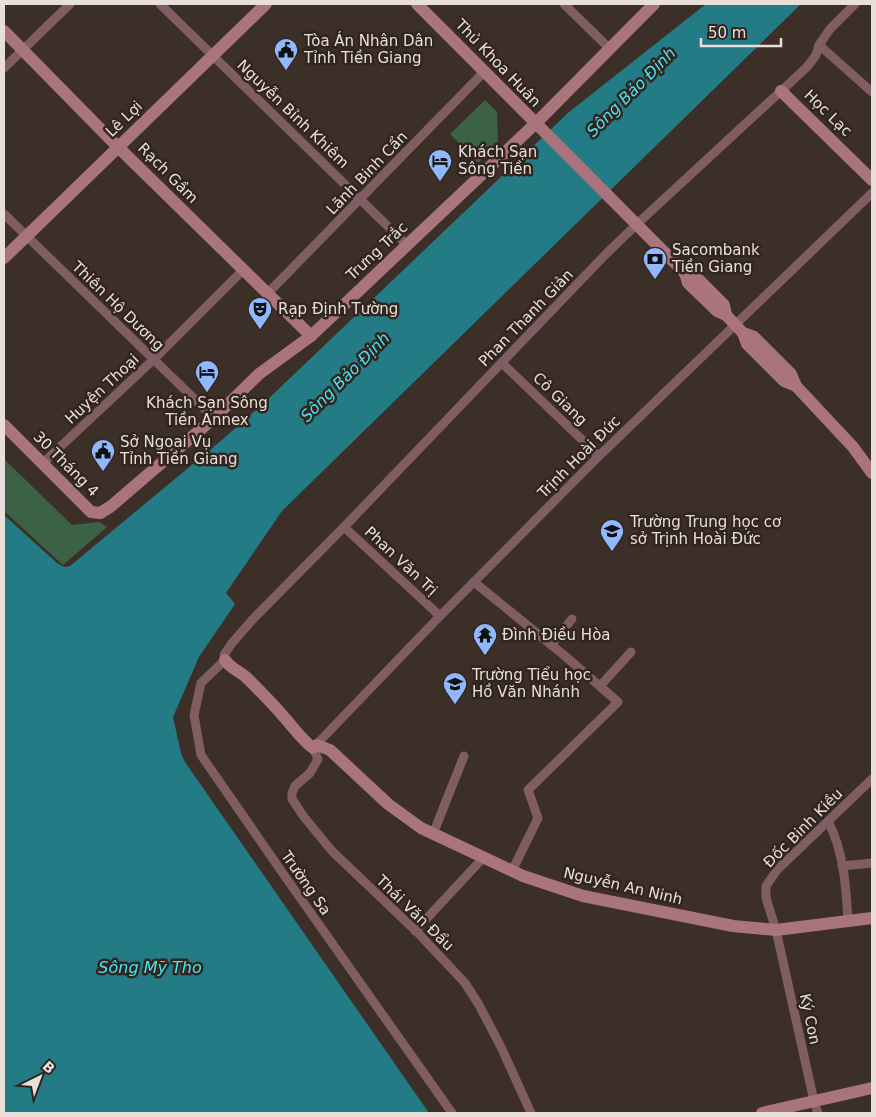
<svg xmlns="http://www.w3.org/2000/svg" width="876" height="1117" font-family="'DejaVu Sans',sans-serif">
  <rect width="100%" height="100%" fill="#3c2f28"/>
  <g fill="#3b6244">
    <polygon points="485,100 497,112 498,143 478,163 450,134"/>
    <polygon points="4,459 72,525 99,522 107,527 63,565 4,511"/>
  </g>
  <polygon fill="#227b85" points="706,4 801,4 282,511 226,593 235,604 199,657 173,717 181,753 185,762 429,1113 4,1113 4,515 57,563 64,567 70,566 223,439 265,402 569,112"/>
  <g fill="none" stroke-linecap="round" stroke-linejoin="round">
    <g stroke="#7f5d63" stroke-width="9">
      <polyline points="160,4 407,245"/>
      <polyline points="564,4 610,49"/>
      <polyline points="819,45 872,92"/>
      <polyline points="4,68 70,4"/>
      <polyline points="4,214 214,418"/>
      <polyline points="268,293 484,72"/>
      <polyline points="502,363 599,456"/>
      <polyline points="43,463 153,360 243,270"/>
      <polyline points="344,527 440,616"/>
      <polyline points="474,582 565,656 618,702 528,790 538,818 512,871"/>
      <polyline points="551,645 572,619"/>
      <polyline points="600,686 631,652"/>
      <path d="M828 821C844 852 846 887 848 921"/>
      <polyline points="433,834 464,756"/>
      <polyline points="842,866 872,863"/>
      <polyline points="415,931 483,858"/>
      <polyline points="452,1113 284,875 201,755 194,715 201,683 225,660 224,655 232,643 254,618 344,527 606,254 637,224 807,67 816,55 819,45 830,29 855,4"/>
      <polyline points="531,1113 501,1047 479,1005 465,983 418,933 332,851 304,817 292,799 292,793 295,786 310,773 318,759 313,748 440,616 599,456 872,193"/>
      <polyline points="818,1113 814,1101 776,930 766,898 766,886 777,870 872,779"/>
    </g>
    <g stroke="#aa747d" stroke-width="12">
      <polyline points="417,4 685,273 688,283 717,311 726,315 743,333 754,337 791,374 796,386 853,447 872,473"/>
      <polyline points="4,31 118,147 311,336"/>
      <polyline points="781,91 872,180"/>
      <polyline points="4,258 266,4"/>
      <polyline points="685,273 694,275 724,305 726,315"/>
      <polyline points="743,333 747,344 784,381 796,386"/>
      <polyline points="4,425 91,512 100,513 110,507 214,418 259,374 311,336 535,124 654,4"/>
      <path d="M225 660C230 668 239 671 246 677 259 690 272 703 284 717 294 728 301 739 313 748"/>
      <polyline points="317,745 330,750 388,804 421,828 523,876 583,896 733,926 776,930 872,918"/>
      <polyline points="762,1113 872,1088"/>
    </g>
  </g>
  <defs>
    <g id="civic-pin" transform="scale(1.25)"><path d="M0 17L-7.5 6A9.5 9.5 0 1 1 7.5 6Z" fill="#8fb8fd" stroke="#32251e"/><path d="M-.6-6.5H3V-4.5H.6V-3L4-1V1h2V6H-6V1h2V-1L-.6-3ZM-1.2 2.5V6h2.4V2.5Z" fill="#111"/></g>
    <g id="hotel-pin" transform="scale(1.25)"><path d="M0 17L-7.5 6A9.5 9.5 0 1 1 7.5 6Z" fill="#8fb8fd" stroke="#32251e"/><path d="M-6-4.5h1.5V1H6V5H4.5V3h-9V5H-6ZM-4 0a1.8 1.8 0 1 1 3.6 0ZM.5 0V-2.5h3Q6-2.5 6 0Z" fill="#111"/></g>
    <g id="bank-pin" transform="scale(1.25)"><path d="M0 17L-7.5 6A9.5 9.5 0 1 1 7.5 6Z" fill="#8fb8fd" stroke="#32251e"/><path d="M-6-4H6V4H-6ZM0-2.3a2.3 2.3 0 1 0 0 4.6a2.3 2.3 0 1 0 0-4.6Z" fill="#111"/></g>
    <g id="theatre-pin" transform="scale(1.25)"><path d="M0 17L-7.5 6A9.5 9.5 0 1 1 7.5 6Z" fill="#8fb8fd" stroke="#32251e"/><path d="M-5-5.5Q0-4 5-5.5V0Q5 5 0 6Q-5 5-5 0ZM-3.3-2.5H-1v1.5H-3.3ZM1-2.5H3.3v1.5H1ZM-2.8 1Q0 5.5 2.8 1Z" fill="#111"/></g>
    <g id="school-pin" transform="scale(1.25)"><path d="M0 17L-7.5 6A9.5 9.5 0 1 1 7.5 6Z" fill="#8fb8fd" stroke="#32251e"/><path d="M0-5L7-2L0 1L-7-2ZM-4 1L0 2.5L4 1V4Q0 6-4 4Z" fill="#111"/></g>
    <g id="temple-pin" transform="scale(1.25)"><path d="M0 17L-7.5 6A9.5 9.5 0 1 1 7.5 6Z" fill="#8fb8fd" stroke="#32251e"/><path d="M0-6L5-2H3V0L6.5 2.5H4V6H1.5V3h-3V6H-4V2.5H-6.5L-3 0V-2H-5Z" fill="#111"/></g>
  </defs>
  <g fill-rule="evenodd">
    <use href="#civic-pin" x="286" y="50"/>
    <use href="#hotel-pin" x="440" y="161"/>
    <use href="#bank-pin" x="655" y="259"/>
    <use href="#theatre-pin" x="260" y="309"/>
    <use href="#hotel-pin" x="207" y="372"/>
    <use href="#civic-pin" x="103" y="451"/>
    <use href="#school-pin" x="612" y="531"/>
    <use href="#temple-pin" x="485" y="635"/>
    <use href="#school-pin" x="455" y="684"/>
  </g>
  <g text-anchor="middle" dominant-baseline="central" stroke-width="5" stroke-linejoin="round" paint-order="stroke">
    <g font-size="15" fill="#e8dfdb" stroke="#32251e" text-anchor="start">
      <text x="304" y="41">Tòa Án Nhân Dân<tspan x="304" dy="17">Tỉnh Tiền Giang</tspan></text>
      <text x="458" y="152">Khách Sạn<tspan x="458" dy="17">Sông Tiền</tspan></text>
      <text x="672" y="250">Sacombank<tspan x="672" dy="17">Tiền Giang</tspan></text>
      <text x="278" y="309">Rạp Định Tường</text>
      <text x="207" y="403" text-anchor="middle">Khách Sạn Sông<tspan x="207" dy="17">Tiền Annex</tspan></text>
      <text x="120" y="442">Sở Ngoại Vụ<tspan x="120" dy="17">Tỉnh Tiền Giang</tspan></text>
      <text x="630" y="522">Trường Trung học cơ<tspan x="630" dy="17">sở Trịnh Hoài Đức</tspan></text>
      <text x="502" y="635">Đình Điều Hòa</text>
      <text x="472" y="675">Trường Tiểu học<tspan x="472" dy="17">Hồ Văn Nhánh</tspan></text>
    </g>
    <g font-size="15" fill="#e8dfdb" stroke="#32251e">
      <text transform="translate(498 63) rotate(46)">Thủ Khoa Huân</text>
      <text transform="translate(828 113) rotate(44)">Học Lạc</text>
      <text transform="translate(293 114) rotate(44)">Nguyễn Bỉnh Khiêm</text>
      <text transform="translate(124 119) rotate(-44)">Lê Lợi</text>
      <text transform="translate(168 173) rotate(45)">Rạch Gầm</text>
      <text transform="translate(367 173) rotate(-46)">Lãnh Binh Cẩn</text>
      <text transform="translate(377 251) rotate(-43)">Trưng Trắc</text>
      <text transform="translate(118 306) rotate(44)">Thiên Hộ Dương</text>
      <text transform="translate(526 318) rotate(-46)">Phan Thanh Giản</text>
      <text transform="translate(102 389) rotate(-43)">Huyện Thoại</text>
      <text transform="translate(560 399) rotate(44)">Cô Giang</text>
      <text transform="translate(579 457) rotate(-45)">Trịnh Hoài Đức</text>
      <text transform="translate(66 464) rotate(45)">30 Tháng 4</text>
      <text transform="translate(401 561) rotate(43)">Phan Văn Trị</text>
      <text transform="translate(803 828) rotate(-45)">Đốc Binh Kiều</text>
      <text transform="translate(306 883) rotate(55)">Trường Sa</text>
      <text transform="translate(623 886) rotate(13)">Nguyễn An Ninh</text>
      <text transform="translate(415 913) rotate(44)">Thái Văn Đẩu</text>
      <text transform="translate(810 1019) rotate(78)">Ký Con</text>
    </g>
    <g font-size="16" font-style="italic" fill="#43e6f9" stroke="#32251e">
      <text transform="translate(631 92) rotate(-45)">Sông Bảo Định</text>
      <text transform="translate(345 377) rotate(-45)">Sông Bảo Định</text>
      <text x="150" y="967">Sông Mỹ Tho</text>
    </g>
  </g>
  <rect width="876" height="1117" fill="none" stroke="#e8dfdb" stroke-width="10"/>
  <g transform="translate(40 1077) rotate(42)" stroke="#32251e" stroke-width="4" paint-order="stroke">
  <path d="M0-4L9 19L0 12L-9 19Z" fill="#e8dfdb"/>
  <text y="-8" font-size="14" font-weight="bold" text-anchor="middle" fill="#e8dfdb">B</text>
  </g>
  <path d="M701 38v8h80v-8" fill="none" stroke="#e8dfdb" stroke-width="2.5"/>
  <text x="708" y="38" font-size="15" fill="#e8dfdb" stroke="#32251e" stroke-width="4" paint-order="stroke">50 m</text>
</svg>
